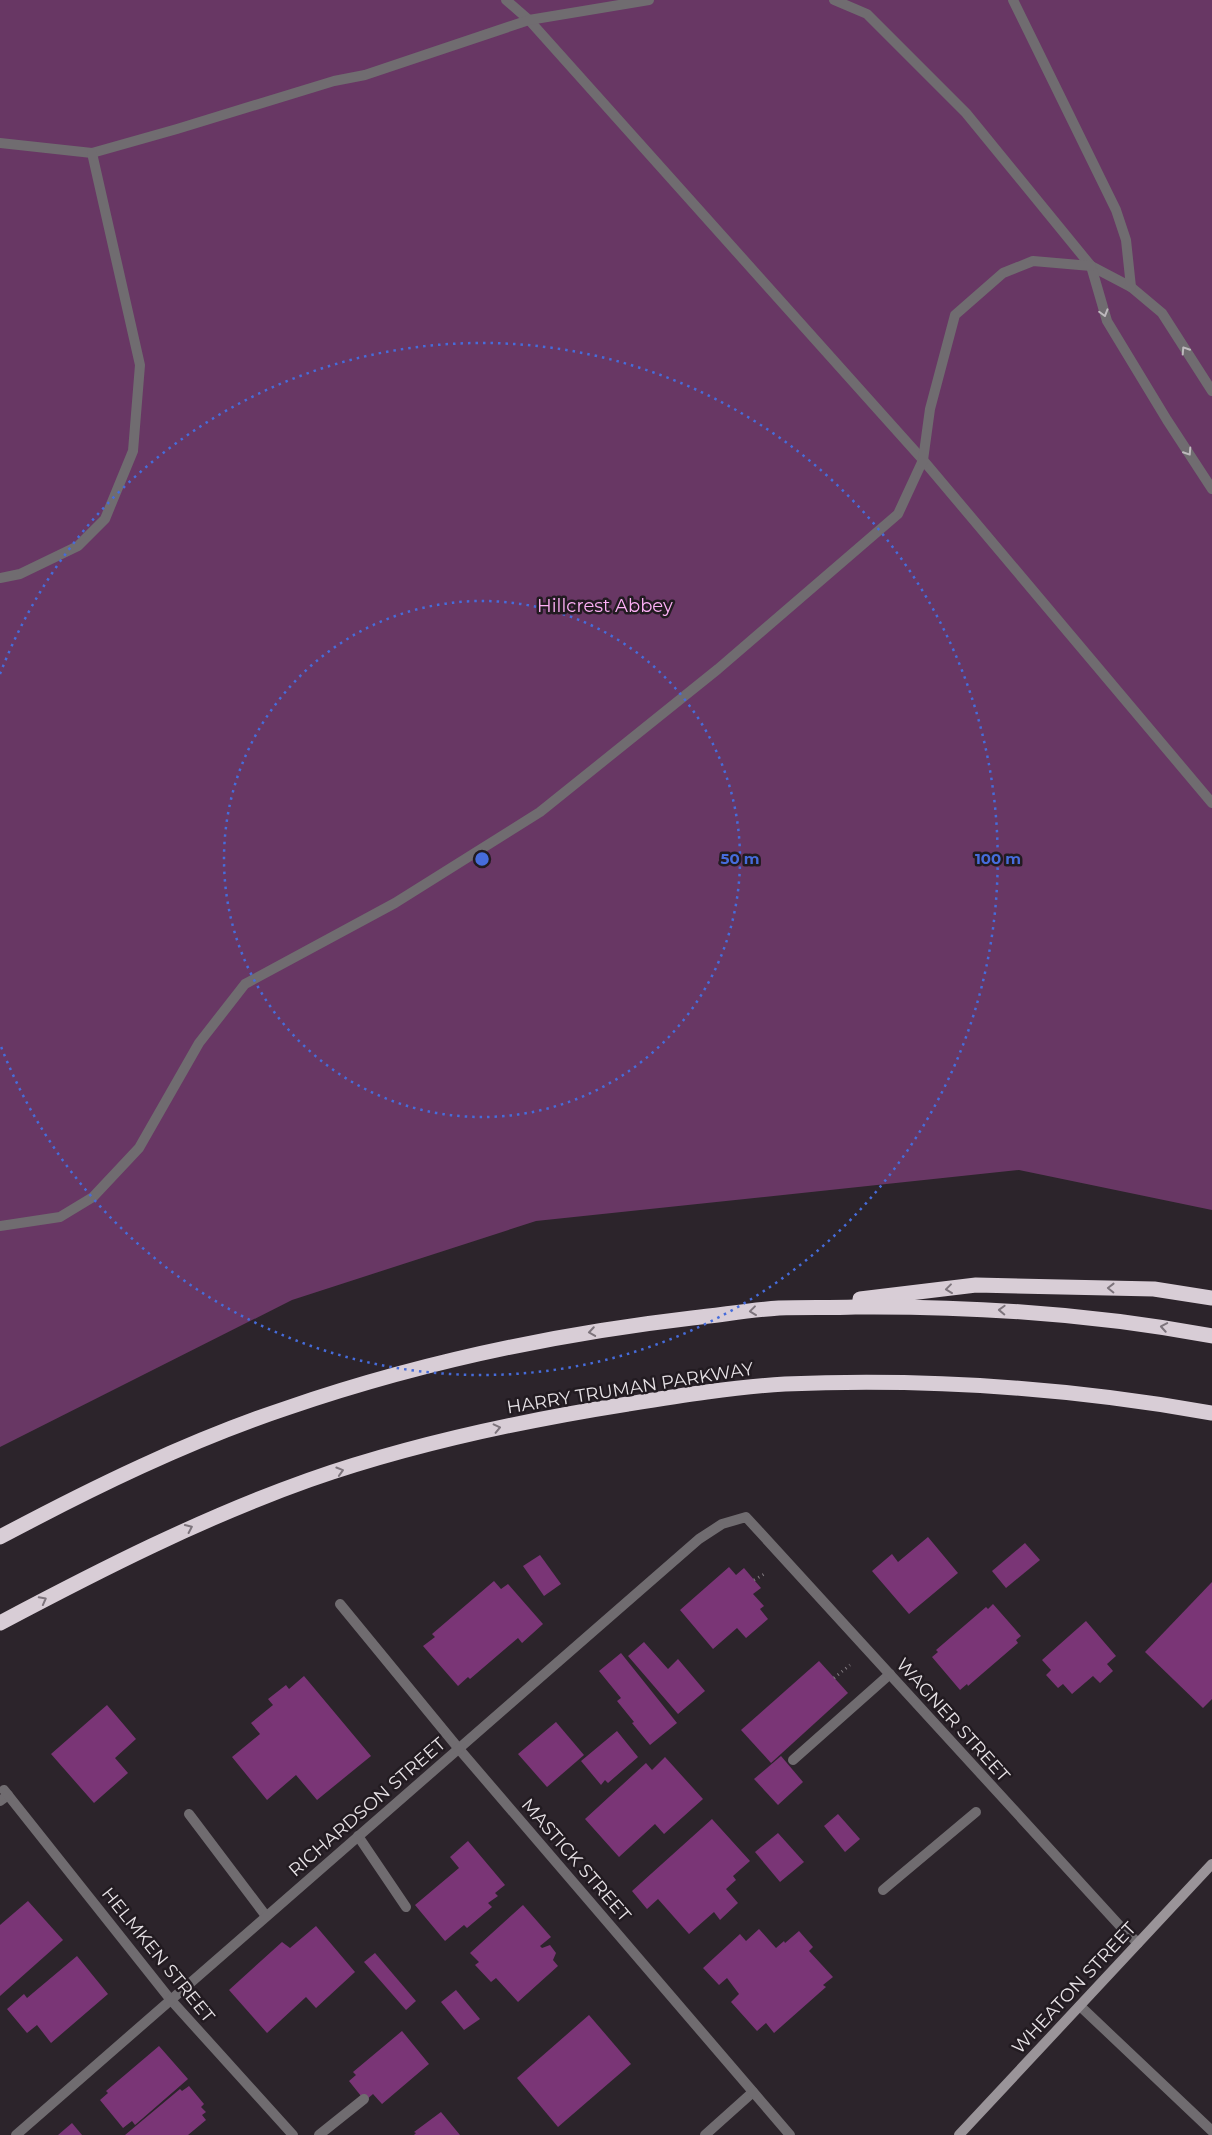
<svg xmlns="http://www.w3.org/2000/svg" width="1212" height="2135" font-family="Montserrat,sans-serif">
  <rect width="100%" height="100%" fill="#2c242b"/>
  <polygon fill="#683764" points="0,0 1212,0 1212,1210 1019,1170 536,1221 292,1300 0,1447"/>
  <g fill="#7a3576">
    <polygon points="928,1537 958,1573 909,1614 872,1571 892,1554 898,1562"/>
    <polygon points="1025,1543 1040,1560 1006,1588 992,1571"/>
    <polygon points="540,1555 561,1584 544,1596 523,1566"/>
    <polygon points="729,1567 736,1575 744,1568 761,1588 753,1594 764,1606 760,1609 768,1619 746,1638 737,1628 713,1649 680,1610"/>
    <polygon points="494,1581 501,1589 508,1584 543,1624 522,1643 518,1638 470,1679 468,1677 458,1686 423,1646 435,1637 432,1634"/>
    <polygon points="1212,1582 1212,1699 1203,1708 1145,1652"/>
    <polygon points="993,1604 1021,1636 1016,1640 1018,1643 968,1686 967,1684 960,1690 932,1657 938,1652 936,1650 986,1607 988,1609"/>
    <polygon points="1086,1621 1116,1656 1107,1664 1113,1671 1100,1683 1093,1676 1072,1694 1063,1684 1058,1688 1046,1675 1051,1670 1042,1660"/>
    <polygon points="644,1642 668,1669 678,1659 705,1691 678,1714 628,1656"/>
    <polygon points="621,1653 677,1723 650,1745 632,1723 634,1722 617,1701 621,1698 599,1671"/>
    <polygon points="819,1661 848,1693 771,1763 741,1730"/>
    <polygon points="304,1676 371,1756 317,1800 296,1775 267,1800 232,1757 260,1734 251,1723 273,1705 268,1699 286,1685 289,1689"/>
    <polygon points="107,1705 136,1739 115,1758 128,1773 94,1803 51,1754"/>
    <polygon points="556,1722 584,1755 547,1787 518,1754"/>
    <polygon points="617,1731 638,1757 608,1783 605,1780 601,1785 581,1761"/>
    <polygon points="781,1756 803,1782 778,1805 754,1779"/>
    <polygon points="665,1757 703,1799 664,1834 655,1824 619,1857 585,1819 646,1763 652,1770"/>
    <polygon points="838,1814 860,1839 845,1852 824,1826"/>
    <polygon points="712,1819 750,1861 733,1876 736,1880 726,1889 738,1903 720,1920 714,1912 689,1934 658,1899 647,1909 632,1891"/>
    <polygon points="778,1833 804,1862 780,1882 755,1852"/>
    <polygon points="468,1841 505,1885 495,1893 498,1896 488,1903 492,1907 467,1928 464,1925 445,1941 415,1905 459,1868 450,1857"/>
    <polygon points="28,1901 63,1940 0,1996 0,1925"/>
    <polygon points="523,1905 551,1937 540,1946 542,1948 550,1945 556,1953 553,1960 558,1966 518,2002 496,1978 491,1982 475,1965 479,1962 470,1953"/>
    <polygon points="316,1926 355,1972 316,2008 306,1997 267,2033 229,1990 282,1942 290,1948"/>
    <polygon points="759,1929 776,1948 784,1941 785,1943 799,1931 813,1947 809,1951 833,1977 823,1985 826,1987 774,2033 766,2023 757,2031 731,2002 739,1994 727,1978 719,1985 703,1968 740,1934 746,1941"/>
    <polygon points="375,1953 416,2001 406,2010 364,1962"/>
    <polygon points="77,1956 108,1994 51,2043 37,2025 27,2033 7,2009 24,1994 27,1998"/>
    <polygon points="456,1990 480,2019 464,2030 441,2002"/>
    <polygon points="589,2015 631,2064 558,2127 517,2078"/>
    <polygon points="402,2031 429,2064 382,2104 373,2094 365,2101 349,2081 356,2075 353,2072"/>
    <polygon points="159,2046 188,2079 135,2125 132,2121 123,2128 100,2100 108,2093 106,2091"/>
    <polygon points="189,2086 204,2104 201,2107 206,2112 202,2115 206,2120 188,2135 125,2135 180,2089 182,2091"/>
    <polygon points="441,2112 460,2135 414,2135 416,2133 414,2132"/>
    <polygon points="72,2123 82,2135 58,2135"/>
  </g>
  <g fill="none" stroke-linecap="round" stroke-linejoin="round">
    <g stroke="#827b81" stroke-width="3" stroke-dasharray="1 4" stroke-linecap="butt">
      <polyline points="754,1580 766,1573"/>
      <polyline points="834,1678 850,1665"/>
    </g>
    <g stroke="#706c70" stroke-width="10">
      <polyline points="506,0 529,20 923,460 1212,803"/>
      <polyline points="834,0 867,14 966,113 1091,266 1131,287 1162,313 1212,391"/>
      <polyline points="1013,0 1116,210 1126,240 1131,287"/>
      <polyline points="0,143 92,153 177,129 334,81 365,75 529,20 649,0"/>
      <polyline points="1091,266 1107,321 1167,420 1212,489"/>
      <polyline points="0,578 20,574 78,546 105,519 133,451 140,365 92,153"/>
      <polyline points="0,1226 60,1217 93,1197 139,1148 199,1043 245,984 395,903 540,812 718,669 898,514 923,460 930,409 955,315 1003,273 1033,261 1091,266"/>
      <polyline points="793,1760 890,1674"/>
      <polyline points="0,1801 8,1795"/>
      <polyline points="189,1814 266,1916"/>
      <polyline points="358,1836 406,1907"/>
      <polyline points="883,1890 976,1812"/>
      <polyline points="1080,2006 1212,2131"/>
      <polyline points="319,2135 364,2099"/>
      <polyline points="705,2135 753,2092"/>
    </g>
    <g stroke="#706c70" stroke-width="10">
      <polyline points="340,1604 459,1749 790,2135"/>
      <polyline points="4,1790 170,1999 293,2135"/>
      <polyline points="16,2135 699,1539 722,1524 746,1517 1120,1926 1138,1943"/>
    </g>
    <polyline stroke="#9a9499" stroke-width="10" points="959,2135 1212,1864"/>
    <g stroke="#d8cdd6" stroke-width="15">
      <polyline points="860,1299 976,1285 1154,1289 1212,1298"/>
      <path d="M0 1537C92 1488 188 1441 287 1408 418 1363 554 1334 692 1318 721 1315 750 1310 779 1308 804 1307 830 1308 855 1307 975 1306 1094 1314 1212 1336"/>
      <path d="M0 1623C100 1570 202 1518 309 1480 412 1444 520 1421 628 1404 678 1396 734 1387 785 1384 928 1378 1071 1388 1212 1413"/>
    </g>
  </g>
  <defs><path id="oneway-chevron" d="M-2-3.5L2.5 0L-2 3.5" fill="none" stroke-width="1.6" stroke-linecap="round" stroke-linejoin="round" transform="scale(1.25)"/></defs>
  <g stroke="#beb9bd">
    <use href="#oneway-chevron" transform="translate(1104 313) rotate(74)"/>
    <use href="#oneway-chevron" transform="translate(1185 350) rotate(-123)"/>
    <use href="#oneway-chevron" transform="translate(1188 452) rotate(57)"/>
  </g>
  <g stroke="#7d747c">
    <use href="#oneway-chevron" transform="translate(1111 1288) rotate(-179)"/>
    <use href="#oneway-chevron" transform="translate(949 1289) rotate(173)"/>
    <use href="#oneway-chevron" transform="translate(1002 1310) rotate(-178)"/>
    <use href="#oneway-chevron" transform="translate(753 1311) rotate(173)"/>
    <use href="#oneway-chevron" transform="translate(1164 1327) rotate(-170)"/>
    <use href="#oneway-chevron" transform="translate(592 1332) rotate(171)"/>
    <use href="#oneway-chevron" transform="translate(497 1428) rotate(-13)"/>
    <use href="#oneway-chevron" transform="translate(340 1471) rotate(-17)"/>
    <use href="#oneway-chevron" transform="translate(189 1528) rotate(-25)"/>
    <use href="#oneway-chevron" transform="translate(43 1600) rotate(-28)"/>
  </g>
  <g fill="none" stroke="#466cdb" stroke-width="2.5" stroke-dasharray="2.5 5">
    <circle cx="482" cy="859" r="258"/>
    <path d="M0 674A516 516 0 1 1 0 1044"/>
  </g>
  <g text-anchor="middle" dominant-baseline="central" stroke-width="5" stroke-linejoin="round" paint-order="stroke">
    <g font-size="18" fill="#fdb0f6" stroke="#221b21">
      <text x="605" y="606">Hillcrest Abbey</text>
    </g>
    <g font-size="18" fill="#e8e3e7" stroke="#221b21">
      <text transform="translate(630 1388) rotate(-9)">HARRY TRUMAN PARKWAY</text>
      <text transform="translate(953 1720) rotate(48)">WAGNER STREET</text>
      <text transform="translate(367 1807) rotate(-41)">RICHARDSON STREET</text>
      <text transform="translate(576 1860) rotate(49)">MASTICK STREET</text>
      <text transform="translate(158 1955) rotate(51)">HELMKEN STREET</text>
      <text transform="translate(1074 1988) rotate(-47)">WHEATON STREET</text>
    </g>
  </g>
  <circle cx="482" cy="859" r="8" fill="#466cdb" stroke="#221b21" stroke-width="2.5"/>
  <g font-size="15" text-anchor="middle" font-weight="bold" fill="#466cdb" stroke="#221b21" stroke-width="5" stroke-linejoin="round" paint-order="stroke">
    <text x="740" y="864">50 m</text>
    <text x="998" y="864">100 m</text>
  </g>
</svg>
